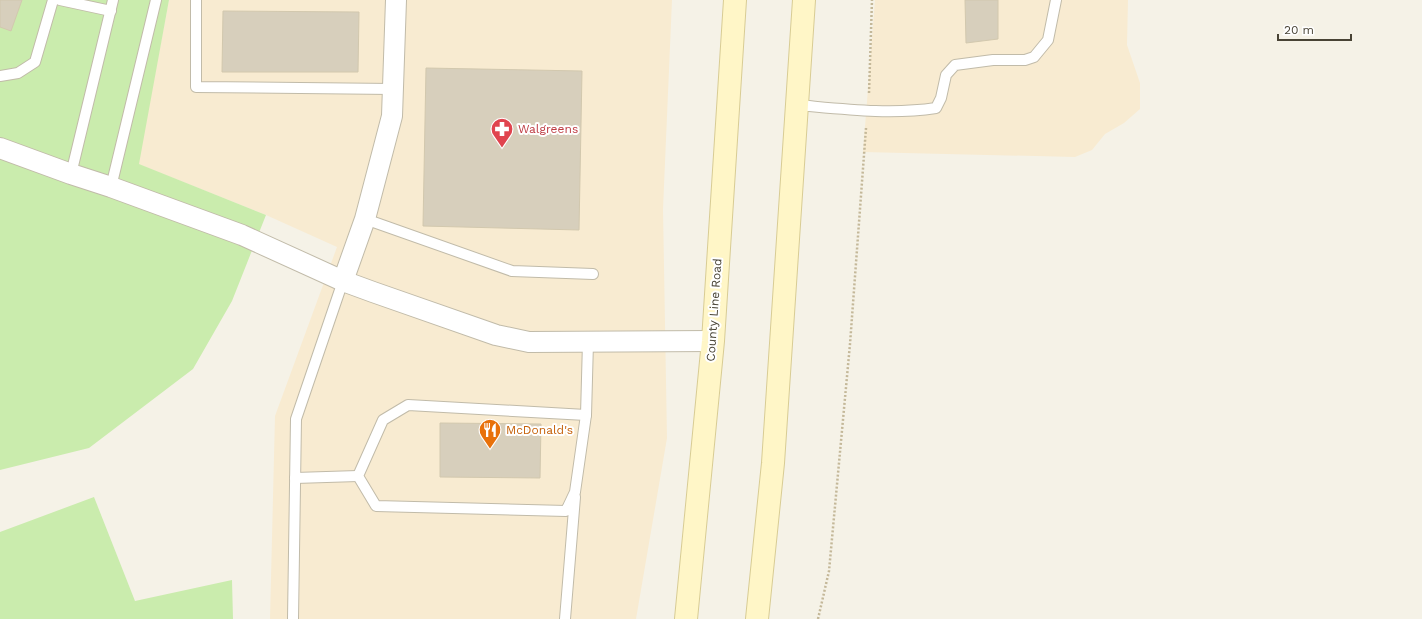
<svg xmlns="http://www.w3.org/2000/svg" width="1422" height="619" font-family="'Work Sans',sans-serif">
  <rect width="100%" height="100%" fill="#f5f2e7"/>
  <g fill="#f8ebd1">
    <polygon points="169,0 672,0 663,209 667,438 636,619 270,619 275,416 337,247 266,215 138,164"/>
    <polygon points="875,0 1128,0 1127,45 1140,83 1140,109 1124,123 1105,134 1092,150 1075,157 863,152"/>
  </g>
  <g fill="#caecad">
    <polygon points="0,0 169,0 139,164 266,215 232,301 193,369 89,448 0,470"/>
    <polygon points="94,497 135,601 232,580 233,619 0,619 0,532"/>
  </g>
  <g fill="#d7cfbc" stroke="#d2c8ae">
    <polygon points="0,0 22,0 11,31 0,27"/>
    <polygon points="965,0 998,0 998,39 966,43"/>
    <polygon points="223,11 359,12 358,72 222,72"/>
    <polygon points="426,68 582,71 579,230 423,226"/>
    <polygon points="440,423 541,424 540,478 440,477"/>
  </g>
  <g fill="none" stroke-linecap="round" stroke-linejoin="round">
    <g stroke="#c1bba9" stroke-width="12">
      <g id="service">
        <polyline points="60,0 111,11"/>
        <polyline points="196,0 196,87 393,89"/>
        <polyline points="0,76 18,73 35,62 53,0"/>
        <path d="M797 105C843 109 890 115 936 108L941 98 946 75 955 65 993 60H1025L1034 57 1048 40 1056 0"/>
        <polyline points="71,174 113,0"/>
        <polyline points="111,187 156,0"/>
        <polyline points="365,219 512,271 593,274"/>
        <polygon points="408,405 586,415 575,492 566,511 376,506 358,476 383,420"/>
        <polyline points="586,415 588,342"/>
        <polyline points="295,478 358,476"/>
        <polyline points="293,619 296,419 343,281"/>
        <polyline points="565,619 575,497"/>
      </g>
    </g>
    <g stroke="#c1bba9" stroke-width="22">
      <g id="minor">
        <polyline points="0,148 71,174 111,187 242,235 343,281 373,292 496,335 529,342 713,341"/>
        <polyline points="343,281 365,219 392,116 396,0"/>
      </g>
    </g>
    <g stroke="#d8cc94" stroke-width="24">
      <g id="secondary">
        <polyline points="686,619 713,341 735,0"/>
        <polyline points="757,619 773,463 804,0"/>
      </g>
    </g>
    <g stroke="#c4b899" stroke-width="2.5" stroke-dasharray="2 2" stroke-linecap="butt">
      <polyline points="869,93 872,0"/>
      <polyline points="818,619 829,571 850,344 866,128"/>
    </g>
    <use href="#service" stroke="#fff" stroke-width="10"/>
    <use href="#minor" stroke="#fff" stroke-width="20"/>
    <use href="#secondary" stroke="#fff6c7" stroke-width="22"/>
  </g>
  <defs>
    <g id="pharmacy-pin" transform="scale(1.15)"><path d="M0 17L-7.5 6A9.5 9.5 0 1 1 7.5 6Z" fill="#e0444e" stroke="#fff"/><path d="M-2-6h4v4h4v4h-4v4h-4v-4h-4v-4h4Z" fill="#fff"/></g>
    <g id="restaurant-pin" transform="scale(1.15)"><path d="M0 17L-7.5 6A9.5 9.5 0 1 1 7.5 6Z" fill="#e8710a" stroke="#fff"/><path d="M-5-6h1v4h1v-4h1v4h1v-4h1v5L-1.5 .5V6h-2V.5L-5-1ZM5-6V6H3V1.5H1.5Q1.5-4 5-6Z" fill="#fff"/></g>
  </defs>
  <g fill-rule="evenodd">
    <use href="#pharmacy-pin" x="502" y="129"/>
    <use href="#restaurant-pin" x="490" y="430"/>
  </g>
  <g text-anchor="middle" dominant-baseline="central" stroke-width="4" stroke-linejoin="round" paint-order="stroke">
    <g font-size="12" fill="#be3a42" stroke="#fff" text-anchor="start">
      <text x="518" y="129">Walgreens</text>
    </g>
    <g font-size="12" fill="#484335" stroke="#fff">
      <text transform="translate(714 310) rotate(-86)">County Line Road</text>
    </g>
    <g font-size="12" fill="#c56008" stroke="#fff" text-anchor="start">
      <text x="506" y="430">McDonald's</text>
    </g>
  </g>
  <path d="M1278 34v6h73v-6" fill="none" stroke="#484335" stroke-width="2"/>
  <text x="1284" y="34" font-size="12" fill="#484335" stroke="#ffffff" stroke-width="3" paint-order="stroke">20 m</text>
</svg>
